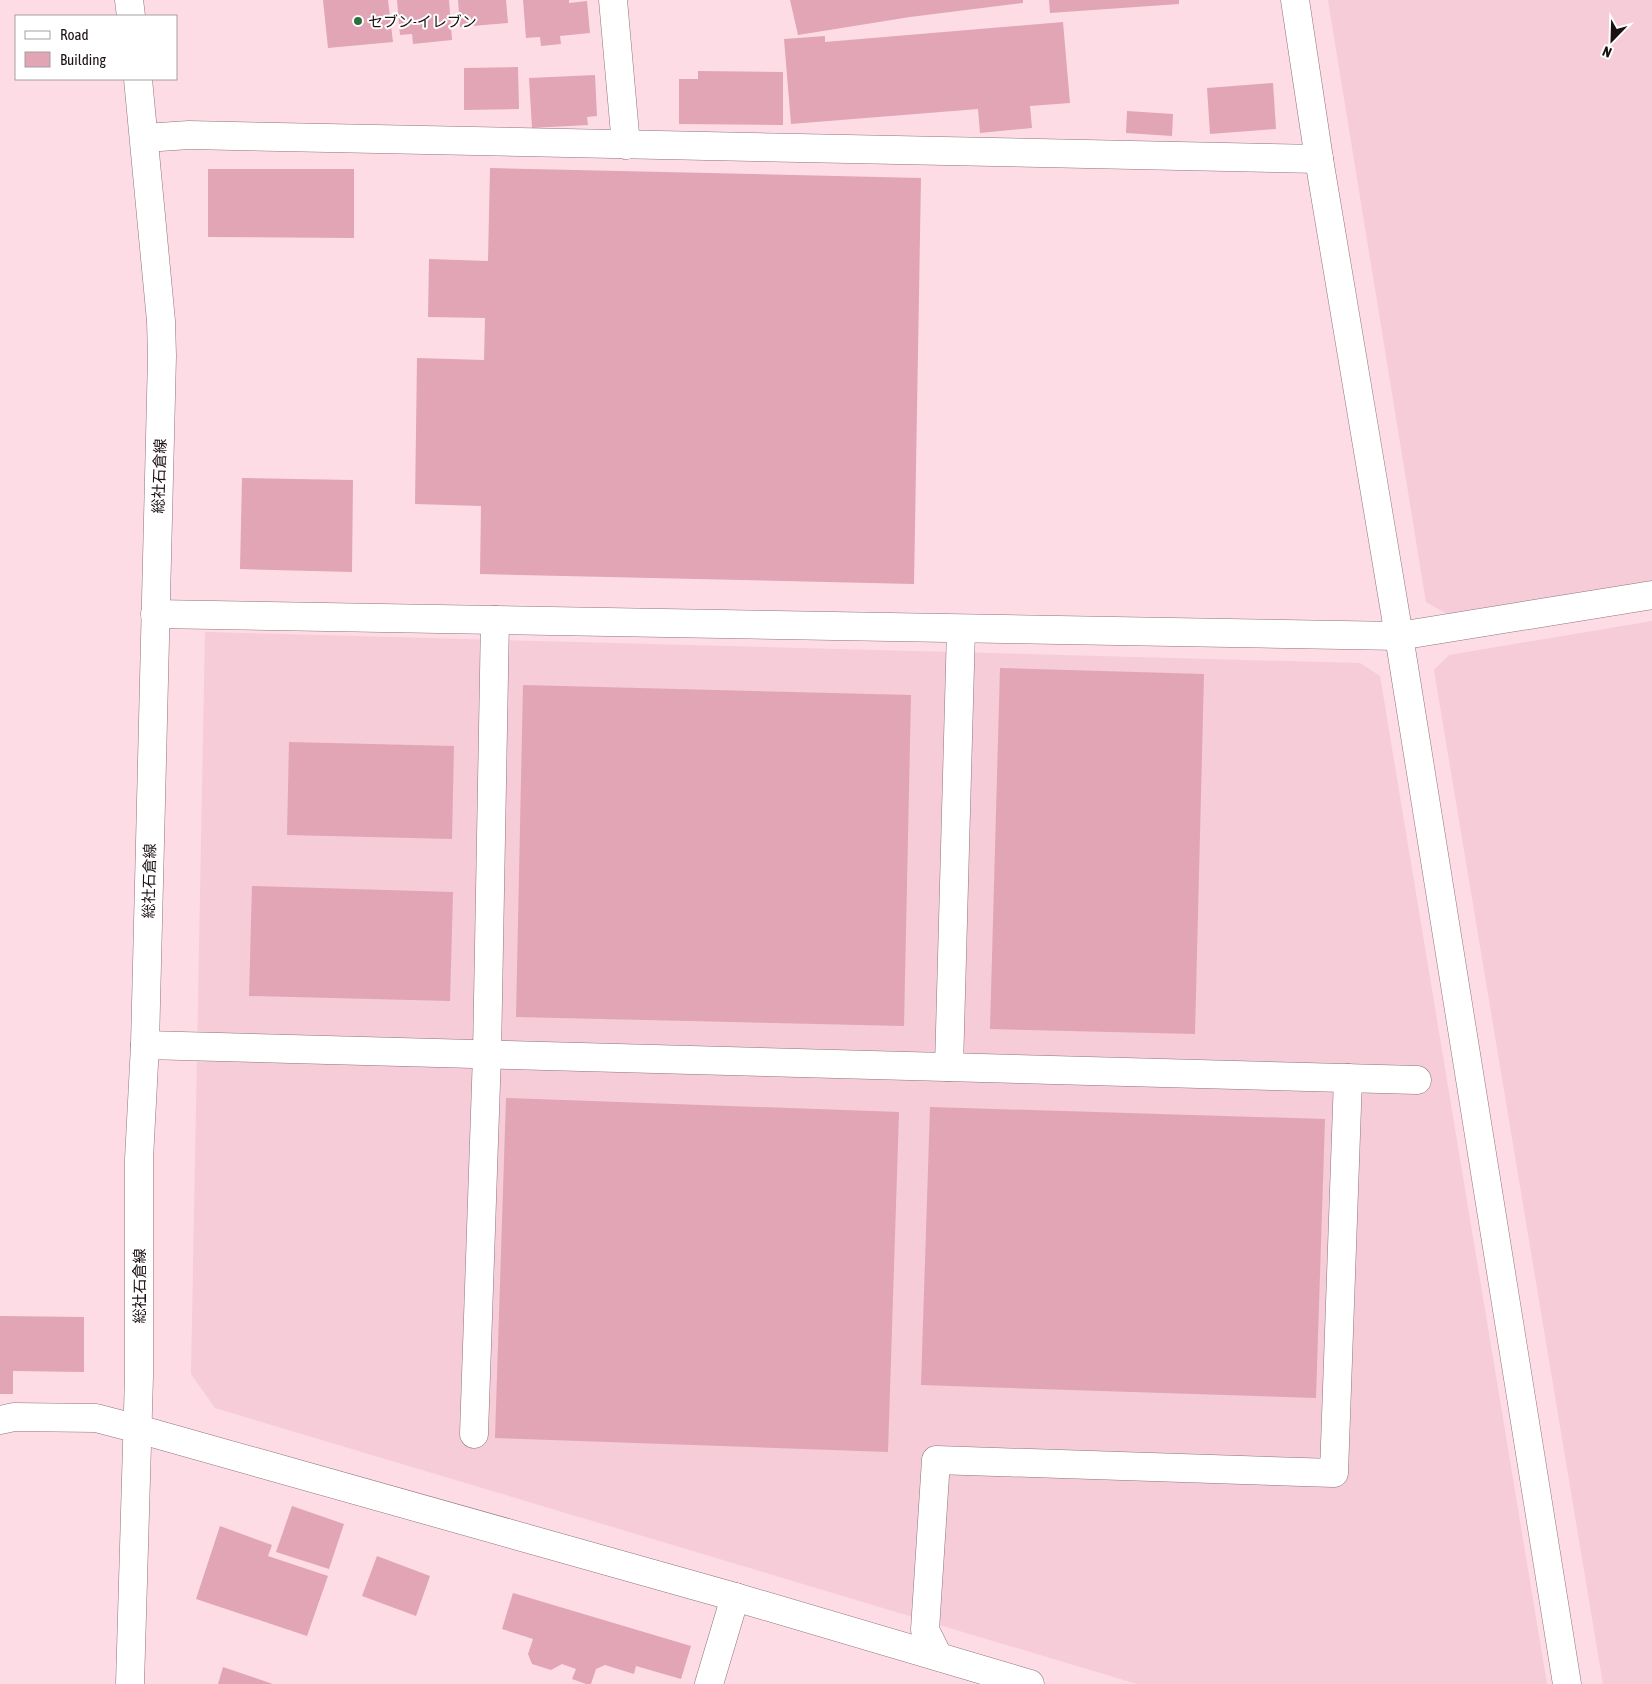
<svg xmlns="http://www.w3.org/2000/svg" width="1652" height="1684" font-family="'Asap Condensed','Noto Sans JP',sans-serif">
  <rect width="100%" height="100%" fill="#fddce5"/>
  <g fill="#f5ccd7">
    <polygon points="1328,0 1652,0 1652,581 1447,614 1426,602"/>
    <polygon points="1652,621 1652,1684 1603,1684 1434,670 1449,655"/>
    <polygon points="205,632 1360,663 1380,676 1547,1684 1137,1684 215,1408 191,1374"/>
  </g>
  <g fill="#e1a5b6">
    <polygon points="323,0 388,0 393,42 328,48"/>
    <polygon points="397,0 449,0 452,40 413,44 412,34 400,35"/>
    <polygon points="458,0 506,0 508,23 460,27"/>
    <polygon points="523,0 569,0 569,3 587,1 590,33 560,36 561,44 541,46 540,37 526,38"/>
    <polygon points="790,0 1023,0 1023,3 910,17 798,35"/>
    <polygon points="1049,0 1179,0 1179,4 1050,13"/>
    <polygon points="1063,22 1070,103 1030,106 1032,128 980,133 978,109 791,124 784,39 825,36 825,42"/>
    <polygon points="518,67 519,109 464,110 464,68"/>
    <polygon points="698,71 783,72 783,125 679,124 679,79 698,79"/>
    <polygon points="595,75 597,116 587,117 588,125 532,128 529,78"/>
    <polygon points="1273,83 1276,129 1210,134 1207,88"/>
    <polygon points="1127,111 1173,114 1172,136 1126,133"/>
    <polygon points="490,168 921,178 914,584 480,574 481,506 415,504 417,358 484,360 485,318 428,317 429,259 488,261"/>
    <polygon points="208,169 354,169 354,238 208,237"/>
    <polygon points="242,478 353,480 352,572 240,569"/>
    <polygon points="1000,668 1204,674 1195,1034 990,1029"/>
    <polygon points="523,685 911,695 904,1026 516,1017"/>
    <polygon points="289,742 454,746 452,839 287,835"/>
    <polygon points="252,886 453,892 450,1001 249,996"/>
    <polygon points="506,1098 899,1112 888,1452 495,1438"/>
    <polygon points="930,1107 1325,1119 1316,1398 921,1385"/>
    <polygon points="0,1316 84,1317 84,1372 13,1371 13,1394 0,1394"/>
    <polygon points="292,1506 344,1524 329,1569 276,1552"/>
    <polygon points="220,1526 272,1545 268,1556 328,1576 307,1636 196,1599"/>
    <polygon points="377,1556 430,1576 416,1616 362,1596"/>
    <polygon points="513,1593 691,1646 681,1679 636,1666 634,1674 605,1665 596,1669 591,1684 586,1684 572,1679 576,1669 562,1664 551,1670 532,1664 528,1654 533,1639 502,1629"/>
    <polygon points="223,1667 273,1684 218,1684"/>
  </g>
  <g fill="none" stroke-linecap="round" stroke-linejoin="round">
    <g stroke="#90737b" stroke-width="29">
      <g id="minor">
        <polyline points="613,0 626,145"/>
        <polyline points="1295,0 1319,159 1399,636 1567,1684"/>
        <polyline points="145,138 189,135 1319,159"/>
        <polyline points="155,614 1399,636 1652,595"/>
        <polyline points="145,1045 1417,1080"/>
        <polyline points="949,1067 961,629"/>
        <polyline points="0,1420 14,1417 96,1418 138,1429 735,1597 1030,1684"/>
        <polyline points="474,1434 487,1054 495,620"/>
        <polyline points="938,1656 925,1630 936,1460 1334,1473 1348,1078"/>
        <polyline points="709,1684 735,1597"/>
      </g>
    </g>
    <g stroke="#90737b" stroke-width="29">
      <g id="major">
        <polyline points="129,0 131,16"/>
        <polyline points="130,1684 139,1376 139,1159 145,1045 162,356 161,321 138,79"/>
      </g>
    </g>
    <use href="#minor" stroke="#fff" stroke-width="28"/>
    <use href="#major" stroke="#fff" stroke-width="28"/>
  </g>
  <circle fill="#29713f" stroke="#fff" stroke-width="2" cx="358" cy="21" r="5"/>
  <g text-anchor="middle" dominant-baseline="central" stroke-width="4" stroke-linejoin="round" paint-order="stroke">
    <g font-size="15" fill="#1b1013" stroke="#fff" text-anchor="start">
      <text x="368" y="21">セブン-イレブン</text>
    </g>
    <g font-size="15" fill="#1b1013" stroke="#fff">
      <text transform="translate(159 476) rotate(-88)">総社石倉線</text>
      <text transform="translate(149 881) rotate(-89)">総社石倉線</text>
      <text transform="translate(139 1286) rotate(-90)">総社石倉線</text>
    </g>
  </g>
  <rect x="15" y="15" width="162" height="65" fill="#ffffff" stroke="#a49fa1"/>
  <rect x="25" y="31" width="25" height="8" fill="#ffffff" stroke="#a49fa1"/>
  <text x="60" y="40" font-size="15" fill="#1b1013">Road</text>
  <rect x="25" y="52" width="25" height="15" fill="#e1a5b6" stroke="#a49fa1"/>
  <text x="60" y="65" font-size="15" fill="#1b1013">Building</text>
  <g transform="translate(1612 40) rotate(203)" stroke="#ffffff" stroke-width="4" paint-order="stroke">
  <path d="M0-4L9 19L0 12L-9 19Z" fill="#1b1013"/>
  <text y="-8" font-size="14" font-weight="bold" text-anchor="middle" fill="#1b1013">N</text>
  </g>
</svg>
